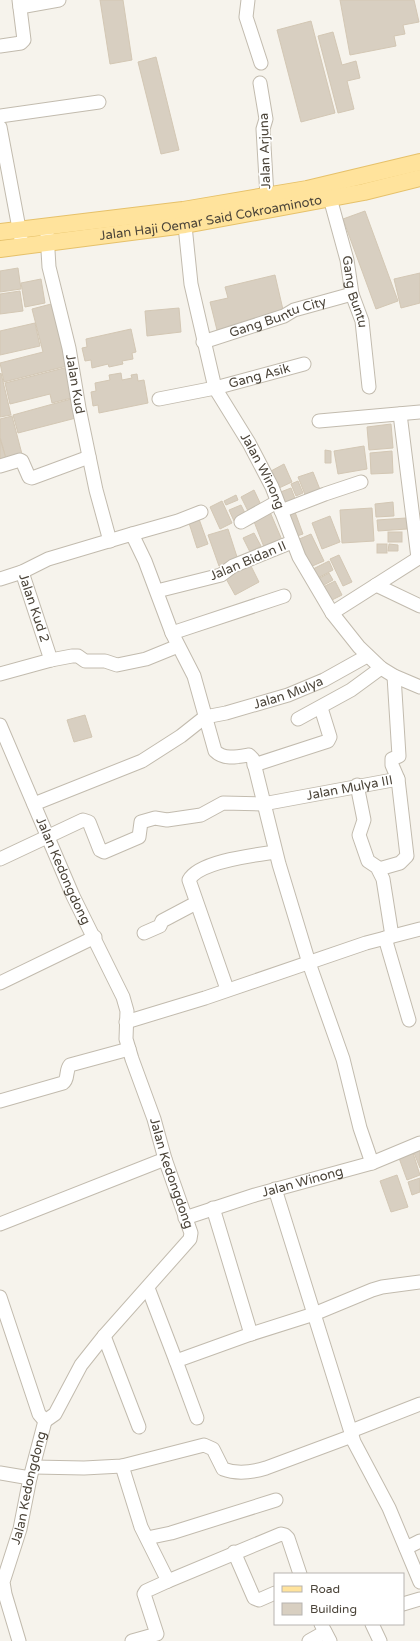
<svg xmlns="http://www.w3.org/2000/svg" width="420" height="1641" font-family="'Varela Round',sans-serif">
  <rect width="100%" height="100%" fill="#f6f3ec"/>
  <g fill="#d8cfc1" stroke="#d3c7b4">
    <polygon points="100,0 123,0 132,60 110,64"/>
    <polygon points="340,0 414,0 419,22 403,25 405,34 394,36 396,46 350,55"/>
    <polygon points="311,21 335,113 301,122 277,30"/>
    <polygon points="333,32 342,65 356,61 360,78 347,81 354,109 338,113 318,36"/>
    <polygon points="156,57 179,150 161,154 138,62"/>
    <polygon points="365,211 398,301 376,309 343,219"/>
    <polygon points="18,268 21,289 0,292 0,271"/>
    <polygon points="420,273 420,303 401,308 394,279"/>
    <polygon points="275,275 284,314 217,330 210,302 228,298 225,287"/>
    <polygon points="41,279 45,303 25,307 21,283"/>
    <polygon points="20,291 23,311 0,314 0,294"/>
    <polygon points="51,304 67,366 4,382 0,363 43,352 32,309"/>
    <polygon points="179,308 181,332 147,336 145,311"/>
    <polygon points="35,323 40,346 0,355 0,331"/>
    <polygon points="131,329 136,352 132,353 133,359 122,361 123,364 109,367 108,364 92,368 91,360 85,361 82,348 87,347 86,339"/>
    <polygon points="68,367 75,397 52,403 50,394 10,404 5,383"/>
    <polygon points="1,373 11,415 0,417 0,374"/>
    <polygon points="121,373 122,380 132,378 131,375 137,374 138,381 144,380 148,403 99,413 98,405 93,406 91,392 96,391 95,383 110,380 109,375"/>
    <polygon points="71,399 76,418 18,433 13,415"/>
    <polygon points="12,416 23,458 7,462 0,437 0,419"/>
    <polygon points="391,424 393,448 369,450 367,427"/>
    <polygon points="0,439 7,462 0,464"/>
    <polygon points="364,446 367,469 338,474 334,451"/>
    <polygon points="325,450 331,451 331,463 325,463"/>
    <polygon points="392,451 393,473 371,474 370,453"/>
    <polygon points="284,464 292,482 279,488 271,471"/>
    <polygon points="313,472 321,492 306,497 298,477"/>
    <polygon points="298,481 303,493 296,496 291,484"/>
    <polygon points="291,488 296,501 283,506 278,493"/>
    <polygon points="254,490 262,507 249,513 241,497"/>
    <polygon points="236,495 238,500 226,505 224,501"/>
    <polygon points="222,501 232,523 220,529 210,507"/>
    <polygon points="393,502 394,516 376,517 375,504"/>
    <polygon points="241,505 246,515 234,521 229,510"/>
    <polygon points="372,508 374,541 342,543 340,510"/>
    <polygon points="270,512 282,540 264,547 253,519"/>
    <polygon points="295,512 303,534 294,537 286,516"/>
    <polygon points="330,516 340,542 322,549 312,523"/>
    <polygon points="406,518 407,529 378,531 377,520"/>
    <polygon points="199,519 208,544 197,548 189,523"/>
    <polygon points="228,529 238,560 219,566 208,535"/>
    <rect x="388" y="532" width="14" height="10"/>
    <polygon points="254,533 261,546 250,552 243,538"/>
    <polygon points="311,534 324,561 310,567 297,540"/>
    <rect x="377" y="544" width="10" height="9"/>
    <polygon points="389,544 398,545 398,551 388,551"/>
    <polygon points="339,555 352,582 343,586 330,559"/>
    <polygon points="329,561 333,570 314,580 309,571"/>
    <polygon points="249,562 259,582 235,595 224,575"/>
    <polygon points="329,573 333,580 322,586 318,579"/>
    <polygon points="335,581 342,595 328,602 321,588"/>
    <polygon points="85,715 92,737 74,742 67,720"/>
    <polygon points="420,1150 420,1168 414,1153"/>
    <polygon points="413,1153 420,1175 407,1180 399,1158"/>
    <polygon points="397,1175 408,1207 391,1212 380,1181"/>
    <polygon points="420,1178 420,1192 412,1195 408,1182"/>
  </g>
  <g fill="none" stroke-linecap="round" stroke-linejoin="round">
    <g stroke="#c2bbae" stroke-width="15">
      <g id="minor">
        <polyline points="248,0 246,17 261,63"/>
        <polyline points="20,7 59,0"/>
        <polyline points="0,46 21,43 24,40 19,0"/>
        <polyline points="260,83 266,119 263,129 267,196"/>
        <polyline points="0,116 99,102"/>
        <polyline points="0,127 21,239"/>
        <path id="s1" d="M330 198 347 260 352 294 362 321 369 387"/>
        <path id="s2" d="M184 216 191 284 215 388 249 443 272 487 299 557 332 613 359 647 381 668 394 676 420 687"/>
        <path id="s3" d="M47 234 49 267 69 348 79 408 96 490 110 541"/>
        <path id="s4" d="M203 342 284 316 294 310 352 294"/>
        <path id="s5" d="M159 399 215 388 304 364"/>
        <polyline points="400,414 418,558"/>
        <polyline points="319,421 420,412"/>
        <polyline points="0,466 20,460 22,461 29,477 32,478 89,457"/>
        <polyline points="281,511 325,494 361,482"/>
        <polyline points="241,522 277,502"/>
        <polyline points="132,534 178,521 201,512"/>
        <path id="s6" d="M22 572 51 660"/>
        <path d="M0 579 22 572 48 559 132 534 145 561 172 633 194 676 215 751C224 760 237 757 249 755L253 759 279 864 309 963 343 1059 360 1128 372 1163"/>
        <polyline points="376,585 420,606"/>
        <polyline points="157,591 221,575 233,566 292,542"/>
        <polyline points="332,613 420,557"/>
        <polyline points="172,633 284,596"/>
        <polyline points="0,674 51,660 72,656 78,656 85,661 105,661 117,665 146,659 178,646"/>
        <polyline points="298,719 351,690 381,668"/>
        <path id="s7" d="M0 725 73 896 123 997 127 1011 126 1039 132 1059 154 1119 165 1159 191 1233 190 1239 104 1336 81 1365 55 1414 45 1421"/>
        <polyline points="254,765 328,741 330,737 321,708"/>
        <polyline points="357,785 364,820 359,835 368,861 377,867 383,879 392,936"/>
        <path id="s8" d="M34 804 142 761 181 736 205 717 226 713 288 695 324 680 367 656"/>
        <path id="s9" d="M0 859 83 820 89 822 100 850 104 852 139 837 141 822 155 818 167 820 201 815 223 803 263 804 398 779"/>
        <polyline points="379,869 400,863 407,856 398,779 392,765 392,759 399,756 394,676"/>
        <polyline points="144,933 160,926 162,921 196,903"/>
        <polyline points="385,938 409,1020"/>
        <polyline points="0,983 95,937"/>
        <path d="M227 989 189 880C199 861 255 855 275 852"/>
        <polyline points="126,1022 205,998 366,943 420,929"/>
        <path d="M0 1101 63 1083C69 1079 65 1071 70 1065L129 1049"/>
        <polyline points="275,1189 354,1442 389,1508 420,1582"/>
        <polyline points="213,1208 251,1334"/>
        <path id="s10" d="M185 1218 255 1195 372 1163 420 1143"/>
        <polyline points="0,1224 165,1159"/>
        <polyline points="148,1288 176,1361 197,1418"/>
        <polyline points="0,1297 39,1414 45,1421"/>
        <polyline points="104,1336 139,1427"/>
        <polyline points="176,1361 251,1334 314,1314 372,1290 382,1287 420,1282"/>
        <polyline points="351,1431 420,1404"/>
        <polyline points="122,1466 141,1527 168,1581 281,1534 285,1535 288,1538 300,1574"/>
        <path d="M34 1467 84 1468 122 1466 204 1445 213 1449 223 1469C236 1474 253 1472 266 1468L352 1436"/>
        <polyline points="0,1473 30,1478"/>
        <polyline points="147,1538 171,1533 276,1500"/>
        <polyline points="406,1548 420,1541"/>
        <polyline points="234,1552 254,1598 259,1600 275,1593"/>
        <polyline points="403,1604 420,1599"/>
        <polyline points="321,1624 330,1641"/>
        <polyline points="372,1624 380,1641"/>
        <path id="s11" d="M19 1641 5 1594 3 1582 20 1529 30 1478 45 1421"/>
        <polyline points="132,1641 157,1634 144,1594 146,1591 168,1581"/>
        <polyline points="309,1641 325,1632"/>
      </g>
    </g>
    <g stroke="#e6c16a" stroke-width="18">
      <g id="major">
        <polyline points="0,232 183,210 307,189 420,162"/>
        <path id="s12" d="M0 249 185 225 364 192 420 178"/>
      </g>
    </g>
    <use href="#minor" stroke="#fff" stroke-width="13"/>
    <use href="#major" stroke="#ffe39c" stroke-width="16"/>
  </g>
  <g text-anchor="middle" dominant-baseline="central" stroke-width="3.5" stroke-linejoin="round" paint-order="stroke">
    <g font-size="13" fill="#4b4439" stroke="#fff">
      <text transform="translate(265 151) rotate(-92)">Jalan Arjuna</text>
      <text stroke="none"><textPath href="#s12" startOffset="213">Jalan Haji Oemar Said Cokroaminoto</textPath></text>
      <text stroke="none"><textPath href="#s1" startOffset="97">Gang Buntu</textPath></text>
      <text stroke="none"><textPath href="#s4" startOffset="79">Gang Buntu City</textPath></text>
      <text stroke="none"><textPath href="#s5" startOffset="103">Gang Asik</textPath></text>
      <text stroke="none"><textPath href="#s3" startOffset="153">Jalan Kud</textPath></text>
      <text stroke="none"><textPath href="#s2" startOffset="271">Jalan Winong</textPath></text>
      <text transform="translate(248 561) rotate(-23)">Jalan Bidan II</text>
      <text stroke="none"><textPath href="#s6" startOffset="38">Jalan Kud 2</textPath></text>
      <text stroke="none"><textPath href="#s8" startOffset="280">Jalan Mulya</textPath></text>
      <text stroke="none"><textPath href="#s9" startOffset="400">Jalan Mulya III</textPath></text>
      <text stroke="none"><textPath href="#s7" startOffset="159">Jalan Kedongdong</textPath></text>
      <text stroke="none"><textPath href="#s7" startOffset="483">Jalan Kedongdong</textPath></text>
      <text stroke="none"><textPath href="#s10" startOffset="123">Jalan Winong</textPath></text>
      <text stroke="none"><textPath href="#s11" startOffset="159">Jalan Kedongdong</textPath></text>
    </g>
  </g>
  <rect x="274" y="1573" width="130" height="52" fill="#ffffff" stroke="#b7b4b0"/>
  <rect x="282" y="1586" width="20" height="6" fill="#ffe39c" stroke="#b7b4b0"/>
  <text x="310" y="1593" font-size="12" fill="#4b4439">Road</text>
  <rect x="282" y="1603" width="20" height="12" fill="#d8cfc1" stroke="#b7b4b0"/>
  <text x="310" y="1613" font-size="12" fill="#4b4439">Building</text>
</svg>
